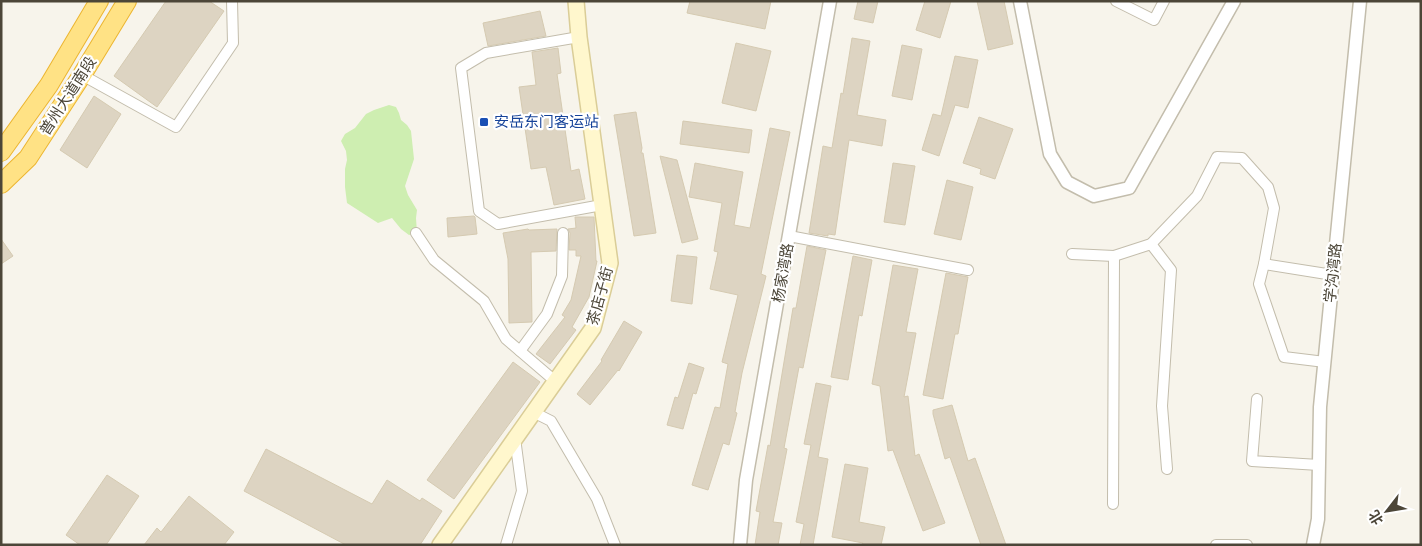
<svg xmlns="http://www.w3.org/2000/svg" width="1422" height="546" font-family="Figtree,'Noto Sans SC',sans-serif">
  <rect width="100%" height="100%" fill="#f7f4eb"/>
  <polygon fill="#ceeeb1" points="389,105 396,107 399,113 401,120 407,125 411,131 414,159 405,186 408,195 417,210 416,218 417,233 409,235 401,229 392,218 378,223 347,203 345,187 345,169 347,160 346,151 341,141 345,134 355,128 366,114 374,110"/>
  <g fill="#ddd4c2" stroke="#d5cab1">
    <polygon points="166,1 209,1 224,11 157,107 114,76"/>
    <polygon points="690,1 771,1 765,29 687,13"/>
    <polygon points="858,1 878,1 873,23 854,19"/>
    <polygon points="925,1 951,1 940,38 916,30"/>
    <polygon points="977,1 1004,1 1013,44 988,50"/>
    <polygon points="540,11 546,36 488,46 483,23"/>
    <polygon points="852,38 870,41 857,115 886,120 882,146 849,140 835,235 828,234 828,236 809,233 823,146 832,148 841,93 843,94"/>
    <polygon points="736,43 771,51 756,111 722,103"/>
    <polygon points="902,45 922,49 912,100 892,96"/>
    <polygon points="558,48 561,73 557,74 571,171 579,169 585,199 554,205 546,167 531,169 519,87 536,85 532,52"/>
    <polygon points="955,56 978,60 968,108 955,105 939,156 922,150 933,114 941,116"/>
    <polygon points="94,96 121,114 87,168 60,150"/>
    <polygon points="636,112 642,148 641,153 643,153 656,233 634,236 614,115"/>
    <polygon points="979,117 1013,129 995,179 980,174 981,169 963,163"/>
    <polygon points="683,121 752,130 749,153 680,144"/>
    <polygon points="770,128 790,132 761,274 766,276 742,373 735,412 737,413 729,445 723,443 708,490 692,485 715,407 720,408 728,364 722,362 738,295 710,289 718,252 714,251 722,203 689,197 695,163 743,172 734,225 750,228"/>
    <polygon points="660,156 677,160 698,239 682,243"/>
    <polygon points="893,163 915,166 905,225 884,222"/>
    <polygon points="947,180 973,187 961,240 934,234"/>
    <polygon points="474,216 475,217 477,234 448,237 447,218"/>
    <polygon points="575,217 594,217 596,261 597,261 589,297 572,327 576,330 550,364 536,354 565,317 562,315 571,300 581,256 576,256 576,250 569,250 570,233 568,229 576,228"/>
    <polygon points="528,229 529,230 557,229 556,251 531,252 532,322 509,323 508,259 503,233"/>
    <polygon points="1,239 13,256 1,264"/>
    <polygon points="807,246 826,250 803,368 799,367 784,448 787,449 773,522 782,523 778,545 755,545 760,512 756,511 768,445 770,446 793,308 796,308"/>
    <polygon points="677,255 697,257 692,304 671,301"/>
    <polygon points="853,256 872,260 862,316 859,315 848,380 831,377"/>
    <polygon points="893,265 918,269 906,332 916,333 904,397 908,396 915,456 919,454 945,523 923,531 893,450 888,451 880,386 872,384"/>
    <polygon points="946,273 968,277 958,334 955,334 943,399 923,395"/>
    <polygon points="624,321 642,332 619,371 618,370 590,405 577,394 602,361 601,360"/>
    <polygon points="513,362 540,382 454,499 427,480"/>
    <polygon points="689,363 704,368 696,394 693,393 683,429 667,425 675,397 678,398"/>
    <polygon points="816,383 831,386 818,457 828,459 813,545 800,545 804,524 796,522 811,445 804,444"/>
    <polygon points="952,405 968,461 975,458 1006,545 981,545 950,457 945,459 933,414 933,410"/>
    <polygon points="266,449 372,504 387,480 420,501 422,498 442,511 420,545 346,545 244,491"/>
    <polygon points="845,464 868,468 859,522 885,527 881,545 862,545 863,543 832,537"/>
    <polygon points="107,475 139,496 106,545 80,545 66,535"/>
    <polygon points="189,496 234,532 224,545 144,545 157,528 161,532"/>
  </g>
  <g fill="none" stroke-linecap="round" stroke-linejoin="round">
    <g stroke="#c3bdac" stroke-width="12">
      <g id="minor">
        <polyline points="1116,1 1154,20 1164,1"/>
        <polyline points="579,37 486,53 461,68 479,211 498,224 602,205"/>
        <polyline points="82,75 176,127 233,43 232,1"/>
        <polyline points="416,233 434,260 484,301 506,339 555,381"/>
        <polyline points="789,236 968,270"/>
        <polyline points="1151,244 1171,270 1162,406 1167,469"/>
        <polyline points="1072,254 1114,256 1151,244 1197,196 1217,157 1242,158 1268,187 1274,208 1264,264 1333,275"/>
        <polyline points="1264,264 1259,284 1284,357 1325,362"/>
        <polyline points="520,351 547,314 562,276 563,233"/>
        <polyline points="1257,399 1252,461 1319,465"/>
        <polyline points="533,412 551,421 597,499 615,545"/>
        <polyline points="1113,504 1114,256"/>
        <polyline points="506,545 522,491 515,438"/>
        <polyline points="1216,545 1247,545"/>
      </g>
    </g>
    <g stroke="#c3bdac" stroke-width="15">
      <g id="tertiary">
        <polyline points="1020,1 1050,154 1067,182 1094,196 1129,188 1234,1"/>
        <polyline points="740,545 746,480 830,1"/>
        <polyline points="1313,545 1318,519 1320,407 1360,1"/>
      </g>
    </g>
    <g stroke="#dacd97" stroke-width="18">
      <polyline id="secondary" points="440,545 593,328 610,263 579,37 576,1"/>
    </g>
    <g stroke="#ecb530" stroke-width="20">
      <g id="trunk">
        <polyline points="1,152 49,85 99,1"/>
        <polyline points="1,184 28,158 82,75 127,1"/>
      </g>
    </g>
    <use href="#minor" stroke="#fff" stroke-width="10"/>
    <use href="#tertiary" stroke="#fff" stroke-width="12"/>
    <use href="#secondary" stroke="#fff7cd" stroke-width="15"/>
    <use href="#trunk" stroke="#ffe285" stroke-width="18"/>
  </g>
  <rect fill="#1a4fb4" stroke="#fff" stroke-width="2" x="479" y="117" width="10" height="10" rx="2.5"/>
  <g text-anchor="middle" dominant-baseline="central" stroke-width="4.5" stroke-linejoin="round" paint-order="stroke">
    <g font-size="15" fill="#4c4638" stroke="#fff">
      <text transform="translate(68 96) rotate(-57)">普州大道南段</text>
      <text transform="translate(783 273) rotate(-80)">杨家湾路</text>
      <text transform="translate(1333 273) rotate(-84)">学沟湾路</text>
      <text transform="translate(600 296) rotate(-75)">茶店子街</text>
    </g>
    <g font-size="15" fill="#164399" stroke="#fff" text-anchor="start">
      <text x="494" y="122">安岳东门客运站</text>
    </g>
  </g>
  <rect width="1422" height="546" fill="none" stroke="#4c4638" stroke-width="5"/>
  <g transform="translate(1387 511) rotate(239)" stroke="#ffffff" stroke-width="4" paint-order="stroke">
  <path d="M0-4L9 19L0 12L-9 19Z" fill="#4c4638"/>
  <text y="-8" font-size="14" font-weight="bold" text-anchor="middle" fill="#4c4638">北</text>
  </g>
</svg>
